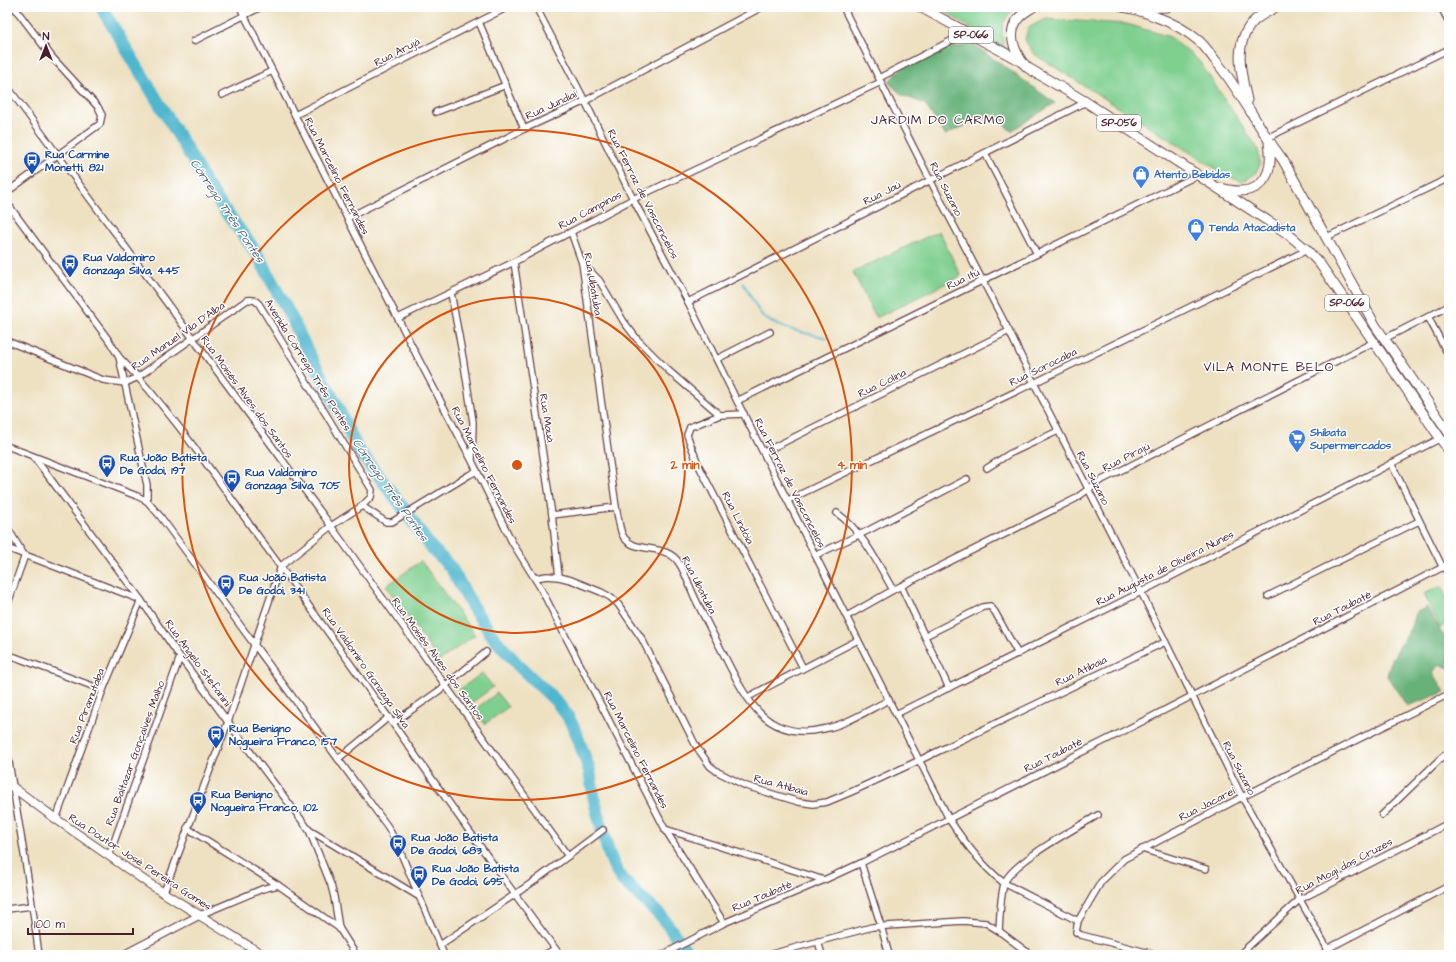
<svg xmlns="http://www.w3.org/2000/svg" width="1456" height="962" font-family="'Architects Daughter',sans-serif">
  <rect width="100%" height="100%" fill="#fff"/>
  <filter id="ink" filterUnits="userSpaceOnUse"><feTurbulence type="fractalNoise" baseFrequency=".025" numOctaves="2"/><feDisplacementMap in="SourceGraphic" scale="8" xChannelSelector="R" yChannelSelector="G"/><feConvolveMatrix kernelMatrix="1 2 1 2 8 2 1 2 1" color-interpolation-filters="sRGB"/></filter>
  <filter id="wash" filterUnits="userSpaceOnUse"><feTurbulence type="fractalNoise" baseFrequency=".012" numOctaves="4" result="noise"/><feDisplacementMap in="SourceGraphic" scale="16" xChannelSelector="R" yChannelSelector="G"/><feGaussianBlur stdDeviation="0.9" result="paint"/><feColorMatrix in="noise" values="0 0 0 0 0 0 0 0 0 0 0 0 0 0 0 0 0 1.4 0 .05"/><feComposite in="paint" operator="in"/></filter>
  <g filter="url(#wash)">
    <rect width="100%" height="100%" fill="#eee1c2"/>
    <g fill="#7fcf8f" stroke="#64775d">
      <path d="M935 7H1017C1000 22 1001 26 1004 48L978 33 944 11Z"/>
      <polygon points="1045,19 1127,24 1170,37 1199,61 1258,149 1260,165 1255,174 1242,182 1227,176 1034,54 1025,40 1028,28"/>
      <polygon points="939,231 961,276 876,318 853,272"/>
      <polygon points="421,561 475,635 439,661 386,586"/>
      <polygon points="1441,586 1449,603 1449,623 1440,628 1424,594"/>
      <polygon points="482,673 493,687 470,704 459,690"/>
      <polygon points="497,693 508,707 485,724 474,710"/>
    </g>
    <g fill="#67b27a" stroke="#586852">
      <polygon points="973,44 1055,103 1011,131 992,113 945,135 925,104 902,95 888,82 906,65 933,51"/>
      <polygon points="1427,607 1441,632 1449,640 1449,668 1440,664 1433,672 1445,692 1407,706 1387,676 1391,661 1411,627 1415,613"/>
    </g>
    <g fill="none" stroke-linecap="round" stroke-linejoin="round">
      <path stroke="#50b6ce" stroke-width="2" d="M743 283C749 292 755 307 762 315 773 328 810 334 828 338"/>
      <polyline stroke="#50b6ce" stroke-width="13" points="101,7 186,148 205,182 220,204 256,252 292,319 307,350 333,398 357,448 401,505 429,545 451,568 475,611 495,639 519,666 555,700 567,715 575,730 589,769 595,803 608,851 614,866 622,880 662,917 689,955"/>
    </g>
  </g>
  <g filter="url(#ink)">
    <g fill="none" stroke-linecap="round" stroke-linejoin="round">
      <g stroke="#633c42" stroke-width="8">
        <g id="minor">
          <polyline points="240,7 418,358 472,461 512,542 540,587 665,829 724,923"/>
          <path d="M536 7 585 101 633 199 688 302 737 401 949 819C964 842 982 866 1004 883L1078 921"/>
          <polyline points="843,7 930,180 1009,331 1034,383 1141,592 1242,797 1331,955"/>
          <polyline points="1441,7 1449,22"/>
          <polyline points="479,22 524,129"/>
          <polyline points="194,41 261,7"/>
          <polyline points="879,78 966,33"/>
          <polyline points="7,86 331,526 568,856"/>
          <polyline points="222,95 272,71"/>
          <polyline points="436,112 506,85"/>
          <polyline points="295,115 508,7"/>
          <polyline points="1267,138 1449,49"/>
          <polyline points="985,153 1037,254"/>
          <polyline points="7,192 100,124 102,115 98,107 52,57 14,7"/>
          <polyline points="7,203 110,342 119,357 147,485 147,501"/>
          <polyline points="347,218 524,129 585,101 762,7"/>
          <path d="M571 232 582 263 616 507C618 516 619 526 622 534 632 556 665 541 679 563 685 572 689 585 694 596 703 615 713 634 723 653 733 673 746 701 763 716 780 731 802 734 823 729 846 725 868 710 889 700"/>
          <polyline points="1327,237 1449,178"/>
          <polyline points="514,262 552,515 559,577"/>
          <polyline points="582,263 599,280 624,322 637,339 669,371 720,415"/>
          <polyline points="451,293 463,358 473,422 472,459"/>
          <polyline points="688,302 1086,102"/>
          <polyline points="1428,317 1449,356"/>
          <polyline points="398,318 514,262 633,199 881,82"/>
          <polyline points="1384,339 1449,306"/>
          <path d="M7 341 103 380 125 383 138 377 247 300C253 299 255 300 259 304L372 490 371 497 362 506 331 526 281 566 228 722 164 892"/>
          <path d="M119 357C173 412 218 481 263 543 364 679 458 820 560 955"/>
          <polyline points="717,359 770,332"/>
          <polyline points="737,401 1198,175"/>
          <polyline points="744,414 720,415 690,427 687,435 698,464 803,668"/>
          <polyline points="7,446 137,496 147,501 160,516 388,827 397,844 444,955"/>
          <polyline points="764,452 1009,331"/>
          <polyline points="34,457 141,600 180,657 228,722 309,830 331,885 334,897 339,928 356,955"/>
          <polyline points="1391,463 1443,568"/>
          <polyline points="987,468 1009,454 1058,431"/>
          <polyline points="788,500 1034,383 1307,250"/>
          <polyline points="362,506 386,522 392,522 469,475 477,471"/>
          <path d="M837 513C863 532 877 562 893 590"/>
          <polyline points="552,515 616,507"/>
          <polyline points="7,527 24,555"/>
          <polyline points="7,548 141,600 103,690 56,819"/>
          <polyline points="816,555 867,531 967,479"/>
          <polyline points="535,578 547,576 559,577 571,580 601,592 610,597 618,604 642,639 696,746 710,766 718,772 746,786 799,802 813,804 827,802 851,792 920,760 1165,642"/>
          <polyline points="901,586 949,688"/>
          <polyline points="1268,596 1419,521"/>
          <polyline points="7,606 25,555"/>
          <polyline points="847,616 893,590 1075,499 1098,482 1374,342"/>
          <polyline points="925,636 983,607 990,606 995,612 1018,654"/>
          <polyline points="7,654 103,690"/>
          <polyline points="748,697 858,640"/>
          <polyline points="896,714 1141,592 1441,438"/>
          <polyline points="393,723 440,690 486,652"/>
          <polyline points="7,750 31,897 39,955"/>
          <polyline points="338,759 389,717"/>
          <polyline points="1382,815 1440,759 1449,752"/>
          <polyline points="187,828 278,885 339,928"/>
          <polyline points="665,829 824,880"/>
          <polyline points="309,830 418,896"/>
          <polyline points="1142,849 1206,869"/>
          <polyline points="109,856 180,657"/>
          <polyline points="861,863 881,926 889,955"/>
          <polyline points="7,909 32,906"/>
          <polyline points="200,915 262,889 278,885"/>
          <path d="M999 931C1000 916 1000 899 1004 884 1010 863 1078 827 1098 815"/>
          <polyline points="818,941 822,955"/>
          <polyline points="440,945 536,880 603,830"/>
          <polyline points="134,949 142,955"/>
          <polyline points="1327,949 1449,886"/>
          <polyline points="544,955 555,949"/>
          <polyline points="662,955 724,923 824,880 861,863 1118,734 1449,564"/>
          <polyline points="768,955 872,927 963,921 986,923 999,931 1031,955"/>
          <polyline points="1157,955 1081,935 1076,932 1078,921 1101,882 1124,859 1242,797 1449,694"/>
          <polyline points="1239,955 1299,900 1449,823"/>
          <polyline points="1442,955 1449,951"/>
        </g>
      </g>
      <g stroke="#633c42" stroke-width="9">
        <polyline id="tertiary" points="123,955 200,915"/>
      </g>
      <g stroke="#633c42" stroke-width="10">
        <polyline id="secondary" points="7,783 56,819 148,883 263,955"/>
      </g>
      <g stroke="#633c42" stroke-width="11">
        <g id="primary">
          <polyline points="920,7 1022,62 1028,68 1086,102 1288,234 1307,250 1320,264 1449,451"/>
          <path d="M1122 7C1134 8 1144 12 1154 16 1171 22 1186 30 1199 41 1205 46 1210 54 1215 60 1241 91 1258 128 1283 160L1375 325 1449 433"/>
          <polyline points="1139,8 1167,7"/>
          <path d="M1022 62C1015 51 1008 35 1016 22 1019 15 1027 11 1033 7"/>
          <path d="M1247 100C1241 74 1232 42 1255 20 1261 15 1269 11 1276 7"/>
          <path d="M1221 188C1259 199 1275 178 1269 143"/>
        </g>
      </g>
      <use href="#minor" stroke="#fff" stroke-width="5.5"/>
      <use href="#tertiary" stroke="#fff" stroke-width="7"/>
      <use href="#secondary" stroke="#fff" stroke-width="8"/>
      <use href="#primary" stroke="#fff" stroke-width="9"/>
    </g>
  </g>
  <g fill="none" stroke="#d8530f" stroke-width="2">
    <circle cx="517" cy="465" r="168"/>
    <circle cx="517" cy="465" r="335"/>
  </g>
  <defs>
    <g id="bus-pin" transform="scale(0.9)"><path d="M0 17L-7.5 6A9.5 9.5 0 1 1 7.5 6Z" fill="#1a4fb4" stroke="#fff"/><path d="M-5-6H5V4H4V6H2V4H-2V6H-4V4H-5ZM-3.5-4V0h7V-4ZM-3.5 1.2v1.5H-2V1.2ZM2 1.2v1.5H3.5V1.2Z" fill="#fff"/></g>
    <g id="shop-pin" transform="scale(0.9)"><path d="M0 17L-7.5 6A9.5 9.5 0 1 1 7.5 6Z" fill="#3f7fe0" stroke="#fff"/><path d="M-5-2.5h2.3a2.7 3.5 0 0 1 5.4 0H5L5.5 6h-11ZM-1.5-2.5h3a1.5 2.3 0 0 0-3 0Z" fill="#fff"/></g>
    <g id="supermarket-pin" transform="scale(0.9)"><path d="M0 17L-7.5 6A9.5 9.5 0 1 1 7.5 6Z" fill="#3f7fe0" stroke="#fff"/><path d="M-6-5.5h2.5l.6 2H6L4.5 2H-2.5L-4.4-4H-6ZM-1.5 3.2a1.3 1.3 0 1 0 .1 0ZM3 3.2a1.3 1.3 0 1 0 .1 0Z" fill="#fff"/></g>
  </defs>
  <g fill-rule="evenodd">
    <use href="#bus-pin" x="32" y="160"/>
    <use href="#shop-pin" x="1141" y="174"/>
    <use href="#shop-pin" x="1196" y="227"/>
    <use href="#bus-pin" x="70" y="263"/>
    <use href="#supermarket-pin" x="1297" y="438"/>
    <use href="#bus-pin" x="107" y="463"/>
    <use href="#bus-pin" x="232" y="478"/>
    <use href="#bus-pin" x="226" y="583"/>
    <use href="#bus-pin" x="216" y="734"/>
    <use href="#bus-pin" x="198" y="800"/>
    <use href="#bus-pin" x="398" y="843"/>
    <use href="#bus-pin" x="419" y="874"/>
  </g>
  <g text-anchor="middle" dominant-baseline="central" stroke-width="3" stroke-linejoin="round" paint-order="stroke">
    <g fill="#fff" stroke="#80626b" stroke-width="1">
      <rect x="949" y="27" width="44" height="16" rx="3"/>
      <rect x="1097" y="115" width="44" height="16" rx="3"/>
      <rect x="1325" y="295" width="44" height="16" rx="3"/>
    </g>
    <g font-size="10" font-weight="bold" fill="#4a1f2b">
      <text x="971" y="35">SP-066</text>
      <text x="1119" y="123">SP-056</text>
      <text x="1347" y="303">SP-066</text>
    </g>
    <g font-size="11" fill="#4a1f2b" stroke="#fff">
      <text transform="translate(397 52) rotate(-27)">Rua Arujá</text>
      <text transform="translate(551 105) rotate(-25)">Rua Jundiaí</text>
      <text transform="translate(337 176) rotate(63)">Rua Marcelino Fernandes</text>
      <text transform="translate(946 189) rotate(63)">Rua Suzano</text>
      <text transform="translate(882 193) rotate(-27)">Rua Jaú</text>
      <text transform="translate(643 194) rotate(63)">Rua Ferraz de Vasconcelos</text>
      <text transform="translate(590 210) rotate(-28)">Rua Campinas</text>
      <text transform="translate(963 279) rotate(-26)">Rua Itú</text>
      <text transform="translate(593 284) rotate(80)">Rua Ubatuba</text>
      <text transform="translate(178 336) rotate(-35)">Rua Manuel Vila D'Alba</text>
      <text transform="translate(308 365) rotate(58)">Avenida Córrego Três Pontes</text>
      <text transform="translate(1043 367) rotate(-26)">Rua Sorocaba</text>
      <text transform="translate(882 383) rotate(-26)">Rua Colina</text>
      <text transform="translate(247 397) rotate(54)">Rua Moisés Alves dos Santos</text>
      <text transform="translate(547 418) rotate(81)">Rua Mauá</text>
      <text transform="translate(1126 457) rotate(-27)">Rua Pirajú</text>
      <text transform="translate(484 465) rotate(63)">Rua Marcelino Fernandes</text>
      <text transform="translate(1093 478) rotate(63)">Rua Suzano</text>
      <text transform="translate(790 483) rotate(63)">Rua Ferraz de Vasconcelos</text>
      <text transform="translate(738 518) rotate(63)">Rua Lindóia</text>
      <text transform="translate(1165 568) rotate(-27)">Rua Augusta de Oliveira Nunes</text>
      <text transform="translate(699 585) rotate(63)">Rua Ubatuba</text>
      <text transform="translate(1342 608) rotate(-27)">Rua Taubaté</text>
      <text transform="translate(438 659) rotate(54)">Rua Moisés Alves dos Santos</text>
      <text transform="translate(198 663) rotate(54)">Rua Angelo Stefanini</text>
      <text transform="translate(366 668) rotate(55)">Rua Valdomiro Gonzaga Silva</text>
      <text transform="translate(1081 671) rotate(-26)">Rua Atibaia</text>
      <text transform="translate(87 706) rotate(-69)">Rua Piramutaba</text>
      <text transform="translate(636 750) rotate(63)">Rua Marcelino Fernandes</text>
      <text transform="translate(135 753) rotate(-70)">Rua Baltazar Gonçalves Malho</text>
      <text transform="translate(1053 755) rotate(-27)">Rua Taubaté</text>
      <text transform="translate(1239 768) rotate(63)">Rua Suzano</text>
      <text transform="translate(781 785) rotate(15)">Rua Atibaia</text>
      <text transform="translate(1207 804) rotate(-27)">Rua Jacareí</text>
      <text transform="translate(140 862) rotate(33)">Rua Doutor José Pereira Gomes</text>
      <text transform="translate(1344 866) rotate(-28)">Rua Mogi das Cruzes</text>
      <text transform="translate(762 896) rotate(-23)">Rua Taubaté</text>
    </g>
    <g font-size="11" font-weight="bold" fill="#164399" stroke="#fff" text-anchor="start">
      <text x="45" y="154">Rua Carmine<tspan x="45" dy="13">Monetti, 821</tspan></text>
      <text x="83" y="257">Rua Valdomiro<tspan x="83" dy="13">Gonzaga Silva, 445</tspan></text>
      <text x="120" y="457">Rua João Batista<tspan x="120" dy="13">De Godoi, 197</tspan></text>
      <text x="245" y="472">Rua Valdomiro<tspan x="245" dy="13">Gonzaga Silva, 705</tspan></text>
      <text x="239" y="577">Rua João Batista<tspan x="239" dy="13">De Godoi, 341</tspan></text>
      <text x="229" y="728">Rua Benigno<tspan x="229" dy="13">Nogueira Franco, 157</tspan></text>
      <text x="211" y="794">Rua Benigno<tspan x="211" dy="13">Nogueira Franco, 102</tspan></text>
      <text x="411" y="837">Rua João Batista<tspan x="411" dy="13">De Godoi, 683</tspan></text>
      <text x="432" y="868">Rua João Batista<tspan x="432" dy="13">De Godoi, 695</tspan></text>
    </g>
    <g font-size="11" font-weight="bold" fill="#366cbe" stroke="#fff" text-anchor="start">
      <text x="1154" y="174">Atento Bebidas</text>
      <text x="1209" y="227">Tenda Atacadista</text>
      <text x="1310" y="432">Shibata<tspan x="1310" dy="13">Supermercados</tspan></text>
    </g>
    <g font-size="12" font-style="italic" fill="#4c5b6c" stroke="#fff">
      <text transform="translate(227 211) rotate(56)">Córrego Três Pontes</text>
      <text transform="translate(390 490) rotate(55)">Córrego Três Pontes</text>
    </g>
    <g font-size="13" letter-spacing="1" fill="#4a1f2b" stroke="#fff">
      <text x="938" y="120">JARDIM DO CARMO</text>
      <text x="1269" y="367">VILA MONTE BELO</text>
    </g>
  </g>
  <circle cx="517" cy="465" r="6" fill="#d8530f" stroke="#fff" stroke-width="2"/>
  <g font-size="12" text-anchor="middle" font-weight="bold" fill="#d8530f" stroke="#fff" stroke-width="3" stroke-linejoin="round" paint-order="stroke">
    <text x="685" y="469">2 min</text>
    <text x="852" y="469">4 min</text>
  </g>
  <rect width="1456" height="962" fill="none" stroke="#fff" stroke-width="24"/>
  <g transform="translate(46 46)" stroke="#ffffff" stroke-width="3" paint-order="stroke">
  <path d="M0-3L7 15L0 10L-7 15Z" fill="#4a1f2b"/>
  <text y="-6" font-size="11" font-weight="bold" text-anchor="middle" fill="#4a1f2b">N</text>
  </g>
  <path d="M28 928v6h105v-6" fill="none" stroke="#4a1f2b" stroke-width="2"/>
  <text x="34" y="928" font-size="12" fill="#4a1f2b" stroke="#ffffff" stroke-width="3" paint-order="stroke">100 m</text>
</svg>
